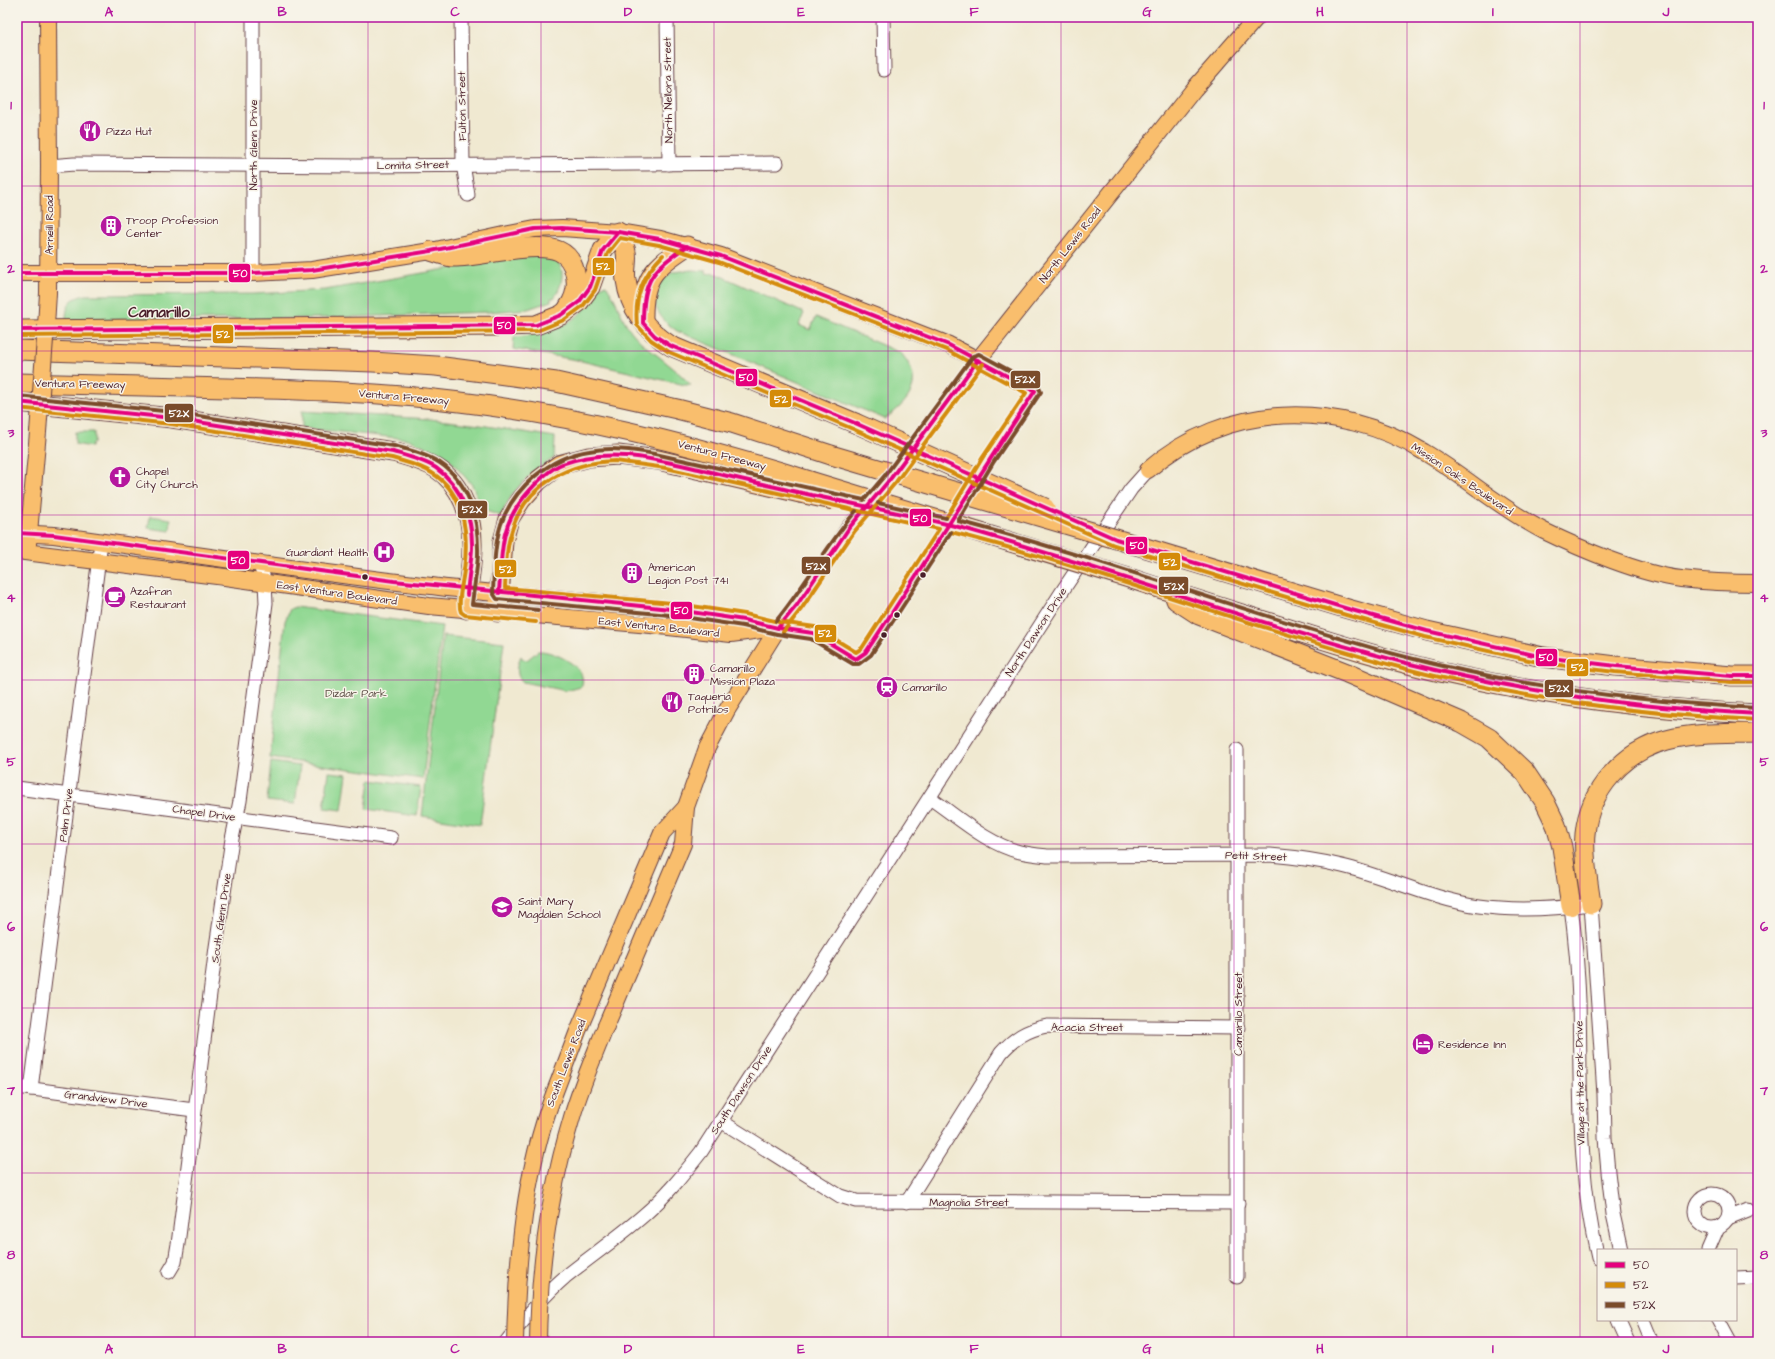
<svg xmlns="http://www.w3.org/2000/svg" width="1775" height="1359" font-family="'Architects Daughter',sans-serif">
  <rect width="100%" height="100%" fill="#f7f3e8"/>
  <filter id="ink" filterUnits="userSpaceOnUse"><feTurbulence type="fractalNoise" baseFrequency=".025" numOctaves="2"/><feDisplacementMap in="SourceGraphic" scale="8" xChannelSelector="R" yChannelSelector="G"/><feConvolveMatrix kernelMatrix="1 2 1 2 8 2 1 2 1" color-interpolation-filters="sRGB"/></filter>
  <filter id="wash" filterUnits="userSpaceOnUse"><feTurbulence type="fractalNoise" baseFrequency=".012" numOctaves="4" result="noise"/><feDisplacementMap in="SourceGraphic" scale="16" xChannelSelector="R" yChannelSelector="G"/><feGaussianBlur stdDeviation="0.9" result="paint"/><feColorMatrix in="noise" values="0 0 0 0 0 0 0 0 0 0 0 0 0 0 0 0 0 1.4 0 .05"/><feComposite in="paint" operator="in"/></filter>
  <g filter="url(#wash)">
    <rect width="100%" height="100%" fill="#f0e9d1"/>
    <g fill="#91d893" stroke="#6e7c5f">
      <path d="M526 253C533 254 545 254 552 258 568 266 562 286 554 298H551V301L528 309 488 312 320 318 66 321C66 304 70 298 86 295L253 294 325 290 486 262Z"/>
      <path d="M692 270 706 271V273L711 274 712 272 804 313 799 325 810 330 816 317 901 353C925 382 911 400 885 419L677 331C664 322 656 313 653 297L659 283 673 272Z"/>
      <path d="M606 285C617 299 620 317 631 331 643 346 654 352 668 364 676 370 684 378 691 385H685L577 360 513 349 514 337C539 335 568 329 585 308 590 302 594 294 598 287Z"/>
      <path d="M302 411 430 419 480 425 555 437 554 458C531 472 511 490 501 516L483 510 472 485 451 461 429 448 408 439 302 428Z"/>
      <polygon points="75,432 94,432 94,443 92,443 91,447 75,444"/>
      <polygon points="150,516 171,519 170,531 148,528"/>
      <polygon points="295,607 442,626 423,779 270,758 285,621 290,609"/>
      <polygon points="443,636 504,642 480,825 422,816"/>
      <path d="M538 651C553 650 591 668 581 687L566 691 523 682C515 676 517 665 521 656L523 659 527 660Z"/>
      <polygon points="271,762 300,766 295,804 267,801"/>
      <polygon points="329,772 347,774 342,810 324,808"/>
      <polygon points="370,780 421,787 417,816 366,809"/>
    </g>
  </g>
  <g filter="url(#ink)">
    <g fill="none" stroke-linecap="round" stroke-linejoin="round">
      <g stroke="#633d44" stroke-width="15">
        <g id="minor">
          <polyline points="461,17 463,164 468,195"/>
          <polyline points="667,17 669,164"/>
          <polyline points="883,17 884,70"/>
          <polyline points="49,166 74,164 360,166 777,163"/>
          <polyline points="253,273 253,17"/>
          <polyline points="1237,750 1237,1277"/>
          <polyline points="17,788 391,838"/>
          <path d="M930 798C958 817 987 844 1020 852 1029 854 1039 855 1048 856L1270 855C1294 857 1318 860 1342 866 1388 877 1431 899 1479 906 1515 911 1554 909 1591 904L1604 1094 1605 1138 1608 1172 1613 1214 1621 1250"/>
          <path d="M1571 906C1575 938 1578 969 1579 1001 1581 1087 1577 1173 1598 1258"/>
          <polyline points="17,1087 194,1110"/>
          <polyline points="31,1089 101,542"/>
          <polyline points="721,1121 840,1196 856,1201 1238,1203"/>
          <circle cx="1712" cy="1211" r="17"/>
          <path d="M907 1202 1001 1053C1014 1038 1027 1030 1047 1026L1238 1028"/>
          <polyline points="1728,1218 1748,1210"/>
          <polyline points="1708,1250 1718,1227"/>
          <polyline points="169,1272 175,1262 178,1244 216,947 232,839 240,801 266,603 265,583 260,564"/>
          <polyline points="1736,1278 1758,1277"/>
          <polyline points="1618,1320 1628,1342"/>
          <polyline points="1643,1320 1652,1342"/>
          <polyline points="1718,1320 1730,1342"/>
          <path d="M506 1342C524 1319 543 1296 565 1277 591 1256 619 1237 644 1215 666 1196 683 1175 701 1152L1063 590 1131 489 1148 470"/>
        </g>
      </g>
      <g stroke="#633d44" stroke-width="18">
        <g id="major">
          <polyline points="17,273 253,273 312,270 431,251 509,234 535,229 562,228 618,232 660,239 721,256 949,345 978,360"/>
          <polyline points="46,326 48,293 49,166 48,17"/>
          <path d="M1148 470C1225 402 1338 399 1424 452 1465 476 1501 509 1544 531 1581 549 1640 574 1681 579 1707 582 1733 583 1758 583"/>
          <path d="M17 533 54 535C191 554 328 575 465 590 569 601 676 604 778 628"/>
          <polyline points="28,544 38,432"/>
          <polyline points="17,551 225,577 429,606 651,625 731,634 769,629"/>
          <polyline points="606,1026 683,844 686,807 707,748 727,710 778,628 797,605 849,528 891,478 978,360 1194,89 1257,17"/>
          <polyline points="554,1094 578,1031 662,833 686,807"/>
        </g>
      </g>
      <g stroke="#633d44" stroke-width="21">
        <g id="highway">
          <path d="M431 251C437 253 445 256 452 257 479 258 535 240 559 251 568 255 573 264 575 273 578 285 576 297 568 308"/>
          <path d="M643 320C642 278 654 267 687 246"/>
          <path d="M17 330 505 326 536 325 561 315 579 302 590 287 603 250 618 232C620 238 625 245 626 252 628 261 624 271 626 280 630 310 646 330 671 346L855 423"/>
          <polyline points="17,350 373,362 436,366 498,374 556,382 677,409 732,423 831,455"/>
          <path d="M17 383C87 385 157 386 227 388 305 390 383 392 460 402 579 416 695 445 810 481"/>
          <path d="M17 402 172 418 393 452C407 456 423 460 436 468 462 484 473 518 472 548 472 568 467 589 466 609"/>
          <polyline points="1116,539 1348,609 1427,631 1543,657 1616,666 1732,676 1758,676"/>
          <path d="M1132 579C1176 594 1220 607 1264 621 1330 642 1396 663 1463 677 1561 698 1659 710 1758 714"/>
          <polyline points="1176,600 1199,615 1347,673 1461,722 1489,738 1525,772 1545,802 1556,825 1562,847 1571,906"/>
          <polyline points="498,612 503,541 509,519 521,500 539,480 559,465 589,457 618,455 658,460 800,493"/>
          <path d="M1591 904C1588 881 1583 857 1585 834 1589 790 1624 751 1667 740 1696 732 1729 734 1758 733"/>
        </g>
      </g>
      <use href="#minor" stroke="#fff" stroke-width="13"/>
      <use href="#major" stroke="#f9be6d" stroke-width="16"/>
      <use href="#highway" stroke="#f9be6d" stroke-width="19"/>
      <polyline stroke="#4a1f2b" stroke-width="3" points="455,1342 459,1337"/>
      <g stroke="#633d44" stroke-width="18" stroke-linecap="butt">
        <g id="major-bridge">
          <polyline points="38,432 46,326"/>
          <path d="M515 1342C517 1259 524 1172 554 1094"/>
          <path d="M538 1342C539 1267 550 1190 572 1117 581 1086 594 1056 606 1026"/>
        </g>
      </g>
      <g stroke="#633d44" stroke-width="21" stroke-linecap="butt">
        <g id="highway-bridge">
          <polyline points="855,423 1045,508"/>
          <polyline points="831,455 1116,539"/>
          <polyline points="810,481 1132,579"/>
          <polyline points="800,493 833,500"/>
        </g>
      </g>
      <use href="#major-bridge" stroke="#f9be6d" stroke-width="16"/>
      <use href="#highway-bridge" stroke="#f9be6d" stroke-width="19"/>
      <g stroke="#f7f3e8" stroke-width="7">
        <g id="bus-1">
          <path d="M687 246C652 270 643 279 643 323L655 336 671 346 855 423 1116 539 1348 609 1427 631 1543 657 1616 666 1732 676H1758"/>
          <path d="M17 273H253L312 270 431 251 535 229 562 228 618 232 660 239 721 256 949 345 1035 391C977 477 924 566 866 652L856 659 813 633 778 628 744 620 671 609 394 581 54 535 17 533"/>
          <polyline points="17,330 536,325 561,315 579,302 590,287 603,250 618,232"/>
          <path d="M17 402 172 418 393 452C407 456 424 460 436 468 462 486 473 519 472 549 471 564 468 580 467 595"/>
          <path d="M499 593C502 550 499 524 530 490 539 480 550 469 562 464 607 447 654 459 699 469 726 476 753 482 780 488 843 503 908 513 970 530 1114 571 1256 624 1402 662 1522 692 1634 708 1758 714"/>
          <polyline points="778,628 797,605 849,528 891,478 978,360"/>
        </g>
      </g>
      <g stroke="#f7f3e8" stroke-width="7">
        <g id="bus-2">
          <path d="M663 255C643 275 634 296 637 325L651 340 669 352 853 429 1114 545 1346 615 1425 637 1542 663 1615 672 1731 682H1758"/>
          <polyline points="17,336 537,331 564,320 583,306 595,290 608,253 620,238 659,245 719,262 947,350 1026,393 983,457 946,518"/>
          <path d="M17 408 171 424 392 458C405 462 420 465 432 473 465 493 469 535 464 570 463 581 457 602 461 612L465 615 536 622"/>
          <path d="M615 461 666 468 939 529 862 648 856 652 815 627 779 622 745 614 672 603 505 588C506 568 506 548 512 530 526 484 570 462 615 461Z"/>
          <path d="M951 532C1101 570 1246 626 1395 666 1514 698 1635 714 1758 720"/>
          <polyline points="783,632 802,608 854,532 896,482 983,364"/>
        </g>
      </g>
      <g stroke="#f7f3e8" stroke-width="7">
        <g id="bus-3">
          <path d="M18 396 173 412 394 446C409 450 426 454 440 463 470 483 479 520 478 555 477 571 474 587 472 604L538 610"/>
          <polyline points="878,503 946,518"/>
          <path d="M776 621C805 586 826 546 856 511"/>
          <path d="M777 634 743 626 670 615 497 599 493 593C494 570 494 546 501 524 514 487 550 457 589 451 611 447 633 450 655 454L864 500 886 474 973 356 979 354 1038 386 1041 392 993 463 958 521C1106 559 1250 615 1398 655 1516 686 1636 702 1758 708"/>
          <polyline points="777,634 811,639 853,664 859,664 871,655 951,532"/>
        </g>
      </g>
      <use href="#bus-1" stroke="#e5007d" stroke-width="4"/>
      <use href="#bus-2" stroke="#d48b09" stroke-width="4"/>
      <use href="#bus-3" stroke="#7a4b2a" stroke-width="4"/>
    </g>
  </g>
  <path fill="none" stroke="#b5179e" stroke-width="1" stroke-opacity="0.55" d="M195 17V1342M368 17V1342M541 17V1342M714 17V1342M888 17V1342M1061 17V1342M1234 17V1342M1407 17V1342M1580 17V1342M17 186H1758M17 351H1758M17 515H1758M17 680H1758M17 844H1758M17 1008H1758M17 1173H1758"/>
  <defs>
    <g id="restaurant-disc" transform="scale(1.15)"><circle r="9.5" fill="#b5179e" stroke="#f7f3e8"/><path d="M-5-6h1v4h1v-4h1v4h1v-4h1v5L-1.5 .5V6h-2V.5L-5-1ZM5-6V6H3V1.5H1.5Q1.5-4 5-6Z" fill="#fff"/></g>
    <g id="building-disc" transform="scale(1.15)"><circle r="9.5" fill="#b5179e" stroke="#f7f3e8"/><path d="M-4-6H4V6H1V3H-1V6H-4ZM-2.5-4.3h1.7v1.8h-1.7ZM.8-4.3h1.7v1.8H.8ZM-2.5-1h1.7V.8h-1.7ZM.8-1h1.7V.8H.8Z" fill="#fff"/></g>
    <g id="church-disc" transform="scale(1.15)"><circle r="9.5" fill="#b5179e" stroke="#f7f3e8"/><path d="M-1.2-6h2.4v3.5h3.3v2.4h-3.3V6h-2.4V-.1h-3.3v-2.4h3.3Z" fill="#fff"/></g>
    <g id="hospital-disc" transform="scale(1.15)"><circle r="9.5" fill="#b5179e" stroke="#f7f3e8"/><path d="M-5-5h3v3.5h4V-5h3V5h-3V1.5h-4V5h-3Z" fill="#fff"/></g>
    <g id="cafe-disc" transform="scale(1.15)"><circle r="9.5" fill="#b5179e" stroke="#f7f3e8"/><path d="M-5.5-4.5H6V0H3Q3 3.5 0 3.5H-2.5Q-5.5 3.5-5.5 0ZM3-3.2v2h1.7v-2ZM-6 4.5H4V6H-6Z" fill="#fff"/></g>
    <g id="station-disc" transform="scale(1.15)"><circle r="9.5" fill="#b5179e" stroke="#f7f3e8"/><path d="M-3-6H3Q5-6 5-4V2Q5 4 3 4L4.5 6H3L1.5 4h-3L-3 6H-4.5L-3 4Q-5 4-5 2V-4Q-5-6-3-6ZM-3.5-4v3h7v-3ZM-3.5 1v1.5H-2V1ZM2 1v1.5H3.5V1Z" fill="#fff"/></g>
    <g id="school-disc" transform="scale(1.15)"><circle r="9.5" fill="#b5179e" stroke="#f7f3e8"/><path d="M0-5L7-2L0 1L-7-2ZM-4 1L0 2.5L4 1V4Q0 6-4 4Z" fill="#fff"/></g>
    <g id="hotel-disc" transform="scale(1.15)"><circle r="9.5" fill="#b5179e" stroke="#f7f3e8"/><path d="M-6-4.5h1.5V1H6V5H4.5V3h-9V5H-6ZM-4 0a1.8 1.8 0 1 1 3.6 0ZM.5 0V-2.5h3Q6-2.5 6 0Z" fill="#fff"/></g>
  </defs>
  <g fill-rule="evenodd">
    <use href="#restaurant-disc" x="90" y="131"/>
    <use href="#building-disc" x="111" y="226"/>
    <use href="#church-disc" x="120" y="477"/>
    <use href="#hospital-disc" x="384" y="552"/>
    <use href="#building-disc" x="632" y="573"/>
    <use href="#cafe-disc" x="115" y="597"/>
    <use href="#building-disc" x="694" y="674"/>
    <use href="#station-disc" x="887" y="687"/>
    <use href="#restaurant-disc" x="672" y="702"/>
    <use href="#school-disc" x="502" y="907"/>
    <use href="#hotel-disc" x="1423" y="1044"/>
  </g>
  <g fill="#4a1f2b" stroke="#f7f3e8" stroke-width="1.5">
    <circle cx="923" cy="575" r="3.5"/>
    <circle cx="365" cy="577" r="3.5"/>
    <circle cx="897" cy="615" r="3.5"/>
    <circle cx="884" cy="635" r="3.5"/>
  </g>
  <g text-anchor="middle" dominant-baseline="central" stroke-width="3" stroke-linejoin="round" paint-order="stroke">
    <g font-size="11" fill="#4a1f2b" stroke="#f7f3e8">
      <text transform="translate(668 90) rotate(-91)">North Nellora Street</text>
      <text transform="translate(462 106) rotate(-91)">Fulton Street</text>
      <text transform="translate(253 145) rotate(-90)">North Glenn Drive</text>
      <text transform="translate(413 165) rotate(-1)">Lomita Street</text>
      <text transform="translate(49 225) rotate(-90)">Arneill Road</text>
      <text transform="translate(1070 245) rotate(-52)">North Lewis Road</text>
      <text transform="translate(80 384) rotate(1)">Ventura Freeway</text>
      <text transform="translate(404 397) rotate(5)">Ventura Freeway</text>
      <text transform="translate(722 455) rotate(15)">Ventura Freeway</text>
      <text transform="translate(1462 479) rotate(34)">Mission Oaks Boulevard</text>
      <text transform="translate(337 593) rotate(8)">East Ventura Boulevard</text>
      <text transform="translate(659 627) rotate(6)">East Ventura Boulevard</text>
      <text transform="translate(1036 632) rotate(-57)">North Dawson Drive</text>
      <text transform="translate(204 813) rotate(8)">Chapel Drive</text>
      <text transform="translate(66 815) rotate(-83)">Palm Drive</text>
      <text transform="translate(1256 856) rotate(2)">Petit Street</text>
      <text transform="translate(221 918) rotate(-82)">South Glenn Drive</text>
      <text transform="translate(1238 1014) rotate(-90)">Camarillo Street</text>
      <text x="1087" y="1027">Acacia Street</text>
      <text transform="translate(566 1063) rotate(-69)">South Lewis Road</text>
      <text transform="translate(1580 1083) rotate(-91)">Village at the Park Drive</text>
      <text transform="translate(741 1090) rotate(-57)">South Dawson Drive</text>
      <text transform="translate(106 1099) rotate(7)">Grandview Drive</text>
      <text x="969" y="1202">Magnolia Street</text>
    </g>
    <g font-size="11" fill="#4a1f2b" stroke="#f7f3e8" text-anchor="start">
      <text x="106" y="131">Pizza Hut</text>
      <text x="126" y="220">Troop Profession<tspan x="126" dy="13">Center</tspan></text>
      <text x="136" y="471">Chapel<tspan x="136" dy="13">City Church</tspan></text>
      <text x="368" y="552" text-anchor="end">Guardiant Health</text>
      <text x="648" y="567">American<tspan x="648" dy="13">Legion Post 741</tspan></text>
      <text x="130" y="591">Azafran<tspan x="130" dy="13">Restaurant</tspan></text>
      <text x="710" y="668">Camarillo<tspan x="710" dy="13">Mission Plaza</tspan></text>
      <text x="902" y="687">Camarillo</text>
      <text x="688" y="696">Taqueria<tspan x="688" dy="13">Potrillos</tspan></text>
      <text x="518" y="901">Saint Mary<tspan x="518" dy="13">Magdalen School</tspan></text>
      <text x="1438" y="1044">Residence Inn</text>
    </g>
    <g font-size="11" fill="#5c4d45" stroke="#f7f3e8">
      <text x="356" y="693">Dizdar Park</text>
    </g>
    <g font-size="15" font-weight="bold" fill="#4a1f2b" stroke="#f7f3e8">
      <text x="159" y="312">Camarillo</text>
    </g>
  </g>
  <g stroke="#f7f3e8" stroke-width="1.5">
    <rect x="592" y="257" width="23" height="19" rx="4" fill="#d48b09"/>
    <rect x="228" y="263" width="23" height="20" rx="4" fill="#e5007d"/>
    <rect x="493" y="316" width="23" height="19" rx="4" fill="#e5007d"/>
    <rect x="212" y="324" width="22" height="20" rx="4" fill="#d48b09"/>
    <rect x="735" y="368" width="23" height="19" rx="4" fill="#e5007d"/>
    <rect x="1010" y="370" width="31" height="19" rx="4" fill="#7a4b2a"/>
    <rect x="769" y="389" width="23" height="19" rx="4" fill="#d48b09"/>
    <rect x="164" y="403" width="30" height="20" rx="4" fill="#7a4b2a"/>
    <rect x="457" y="500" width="31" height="19" rx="4" fill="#7a4b2a"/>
    <rect x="909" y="508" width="23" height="19" rx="4" fill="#e5007d"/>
    <rect x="1125" y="536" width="23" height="19" rx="4" fill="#e5007d"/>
    <rect x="227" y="550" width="23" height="20" rx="4" fill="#e5007d"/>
    <rect x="1158" y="552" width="23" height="19" rx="4" fill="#d48b09"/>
    <rect x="801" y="556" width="30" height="19" rx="4" fill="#7a4b2a"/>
    <rect x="494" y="559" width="23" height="19" rx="4" fill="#d48b09"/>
    <rect x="1158" y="576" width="31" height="19" rx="4" fill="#7a4b2a"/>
    <rect x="670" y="601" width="23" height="19" rx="4" fill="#e5007d"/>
    <rect x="814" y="624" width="23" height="19" rx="4" fill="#d48b09"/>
    <rect x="1535" y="648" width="23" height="19" rx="4" fill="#e5007d"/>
    <rect x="1566" y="658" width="23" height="19" rx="4" fill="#d48b09"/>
    <rect x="1544" y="679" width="30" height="19" rx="4" fill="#7a4b2a"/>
  </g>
  <g font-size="11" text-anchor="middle" font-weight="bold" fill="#fff">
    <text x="603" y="270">52</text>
    <text x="240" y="277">50</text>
    <text x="504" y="329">50</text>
    <text x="223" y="338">52</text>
    <text x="746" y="381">50</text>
    <text x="1025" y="383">52X</text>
    <text x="781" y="403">52</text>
    <text x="179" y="417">52X</text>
    <text x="472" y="513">52X</text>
    <text x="920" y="522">50</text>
    <text x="1137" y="549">50</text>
    <text x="238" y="564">50</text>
    <text x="1170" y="566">52</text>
    <text x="816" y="570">52X</text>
    <text x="506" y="573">52</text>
    <text x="1174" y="590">52X</text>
    <text x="681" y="614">50</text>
    <text x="825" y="637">52</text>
    <text x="1546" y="661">50</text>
    <text x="1578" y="671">52</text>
    <text x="1559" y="692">52X</text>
  </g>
  <rect width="1775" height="1359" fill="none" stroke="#f7f3e8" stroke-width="44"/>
  <rect x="1597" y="1249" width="140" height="72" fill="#f7f3e8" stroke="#b29e9c"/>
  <rect x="1605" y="1262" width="20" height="6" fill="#e5007d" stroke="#b29e9c"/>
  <text x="1633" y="1269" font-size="12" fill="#4a1f2b">50</text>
  <rect x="1605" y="1282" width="20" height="6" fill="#d48b09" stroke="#b29e9c"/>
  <text x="1633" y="1289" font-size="12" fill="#4a1f2b">52</text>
  <rect x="1605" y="1302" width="20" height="6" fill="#7a4b2a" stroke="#b29e9c"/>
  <text x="1633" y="1309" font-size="12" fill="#4a1f2b">52X</text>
  <rect x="22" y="22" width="1731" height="1315" fill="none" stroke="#b5179e" stroke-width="1.5"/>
  <g font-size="13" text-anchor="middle" font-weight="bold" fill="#b5179e">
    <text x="109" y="16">A</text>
    <text x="282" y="16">B</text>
    <text x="455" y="16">C</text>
    <text x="628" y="16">D</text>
    <text x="801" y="16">E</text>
    <text x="974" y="16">F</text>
    <text x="1147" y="16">G</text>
    <text x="1320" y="16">H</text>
    <text x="1493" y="16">I</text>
    <text x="1666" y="16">J</text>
    <text x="11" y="109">1</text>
    <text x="1764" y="109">1</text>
    <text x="11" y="273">2</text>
    <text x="1764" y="273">2</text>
    <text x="11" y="437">3</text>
    <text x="1764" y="437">3</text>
    <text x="11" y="602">4</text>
    <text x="1764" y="602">4</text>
    <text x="11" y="766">5</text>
    <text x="1764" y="766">5</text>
    <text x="11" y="931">6</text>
    <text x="1764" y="931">6</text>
    <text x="11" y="1095">7</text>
    <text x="1764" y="1095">7</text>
    <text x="11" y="1259">8</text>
    <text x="1764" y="1259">8</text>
    <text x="109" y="1353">A</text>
    <text x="282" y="1353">B</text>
    <text x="455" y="1353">C</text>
    <text x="628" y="1353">D</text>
    <text x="801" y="1353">E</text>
    <text x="974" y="1353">F</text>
    <text x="1147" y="1353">G</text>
    <text x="1320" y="1353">H</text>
    <text x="1493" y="1353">I</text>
    <text x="1666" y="1353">J</text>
  </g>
</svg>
